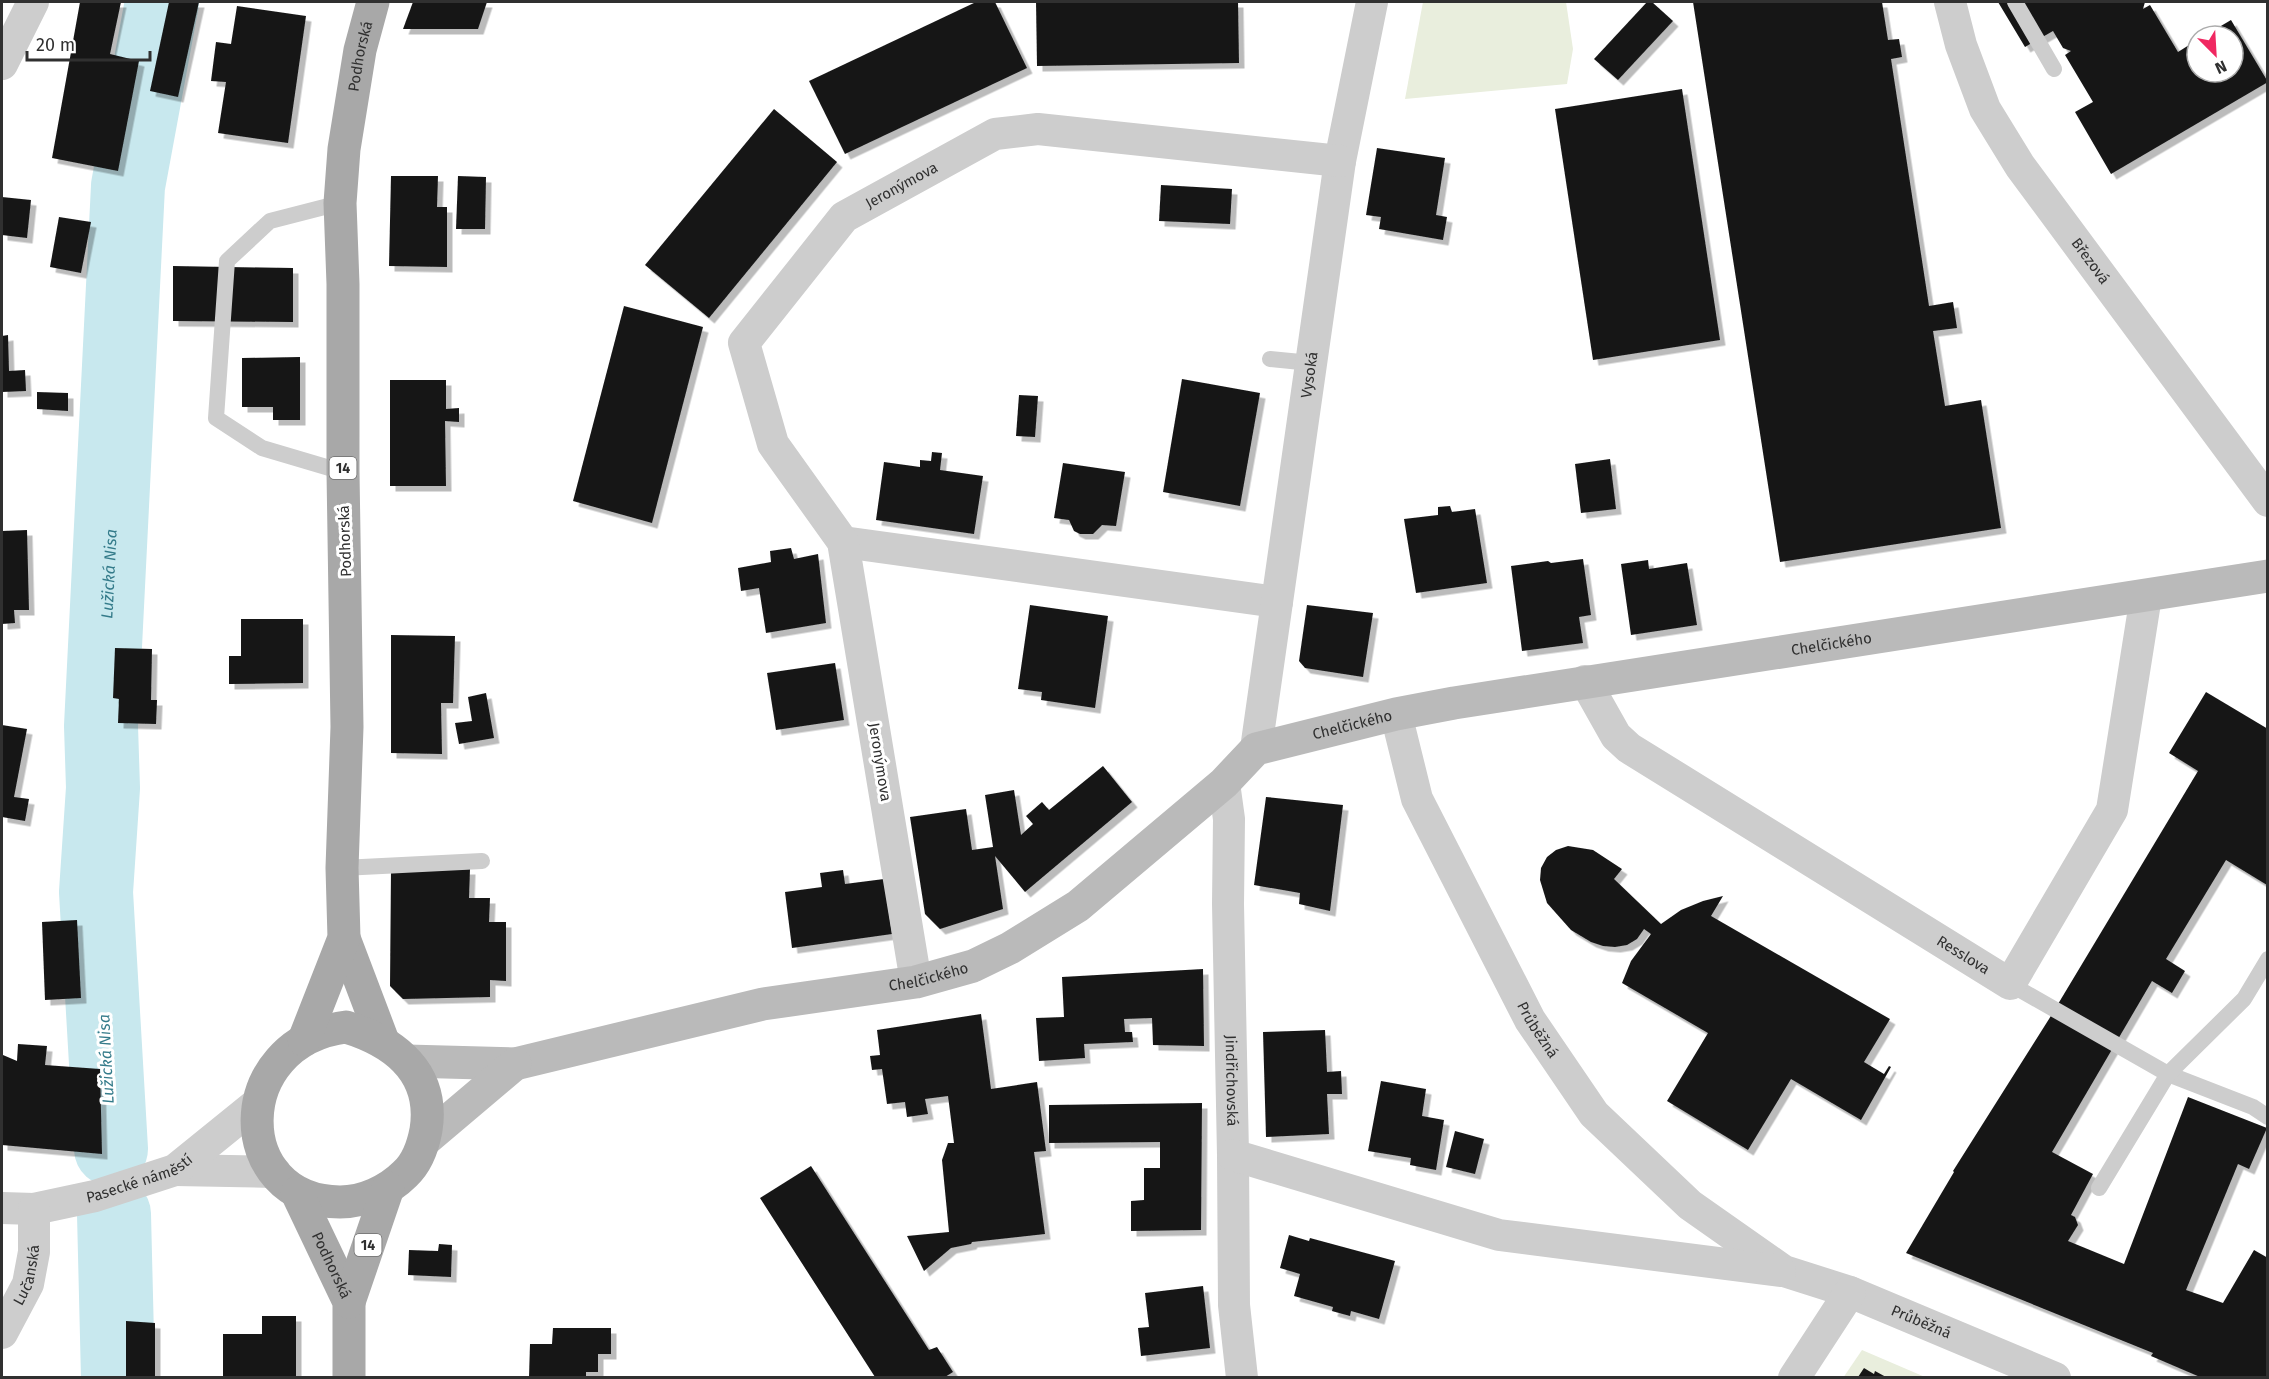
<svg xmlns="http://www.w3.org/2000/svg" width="2269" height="1379" font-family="'Fira Sans',sans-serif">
  <defs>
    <filter id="shadow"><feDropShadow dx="5.5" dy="5.5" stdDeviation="0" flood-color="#0004"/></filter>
  </defs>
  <rect width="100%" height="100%" fill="#fff"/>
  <g fill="#e9eedd">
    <polygon points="1423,2 1566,2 1573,49 1567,84 1405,99"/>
    <polygon points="1862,1350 1925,1377 1843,1378"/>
  </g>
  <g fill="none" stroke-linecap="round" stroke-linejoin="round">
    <g stroke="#c8e8ee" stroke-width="74">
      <path id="s1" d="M111 1149 96 892 103 788 101 726 128 186 162 2"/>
      <polyline points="114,1214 118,1378"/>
    </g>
  </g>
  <g fill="#171717" filter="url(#shadow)">
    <polygon points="80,2 121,2 110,54 139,61 118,171 52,158"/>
    <polygon points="169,2 199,2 178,97 150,91"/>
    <polygon points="413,2 487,2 478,29 403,29"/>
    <polygon points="976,2 995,2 1027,68 845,154 809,81"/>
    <polygon points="1036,2 1238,2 1239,63 1037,66"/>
    <polygon points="1647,2 1652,2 1673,21 1618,80 1594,59"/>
    <polygon points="1693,2 1882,2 1888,40 1899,39 1902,57 1891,59 1929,306 1953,302 1957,328 1933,331 1945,406 1981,400 2001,528 1780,562"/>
    <polygon points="1998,2 2145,2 2143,9 2150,5 2178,52 2197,40 2197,72 2233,72 2233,36 2204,36 2231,20 2268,82 2111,174 2075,112 2093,102 2065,55 2071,51 2063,48 2053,31 2025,47"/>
    <polygon points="237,6 306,16 288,143 218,133 226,82 211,81 216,42 231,44"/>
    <polygon points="1682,89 1720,340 1593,360 1555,109"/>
    <polygon points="774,109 837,162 709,318 645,265"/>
    <polygon points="1377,148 1445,158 1436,215 1447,217 1443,240 1379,229 1381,217 1366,215"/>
    <polygon points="391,176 438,176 437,207 447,207 447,267 389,266"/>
    <polygon points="458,176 486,177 485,229 456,229"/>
    <polygon points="1161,185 1232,189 1230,224 1159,221"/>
    <polygon points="2,197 31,200 27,238 2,235"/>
    <polygon points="59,217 91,222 81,273 50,267"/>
    <polygon points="173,266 293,268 293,322 173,321"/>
    <polygon points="624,306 703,327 652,523 573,501"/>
    <polygon points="8,335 9,371 25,370 26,391 2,392 2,336"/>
    <polygon points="300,357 300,420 273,420 273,407 242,407 242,358"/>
    <polygon points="1182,379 1260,393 1240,506 1163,492"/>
    <polygon points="390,380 446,380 446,409 459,408 459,422 445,421 446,486 390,486"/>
    <polygon points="37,392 68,393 68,411 37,409"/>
    <polygon points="1019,395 1038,396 1035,437 1016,436"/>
    <polygon points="932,452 942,453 940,470 983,476 974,534 876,520 884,462 920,467 920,460 931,461"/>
    <polygon points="1610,459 1616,509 1581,513 1575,464"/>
    <polygon points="1063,463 1125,472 1116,526 1102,525 1093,534 1080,534 1074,531 1069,520 1054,518"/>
    <polygon points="1450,506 1452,512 1475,509 1487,583 1416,593 1404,519 1438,515 1438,507"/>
    <polygon points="27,530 29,610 14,610 15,623 2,624 2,531"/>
    <polygon points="791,548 794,559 818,554 826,623 766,633 759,588 741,591 738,568 771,562 770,551"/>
    <polygon points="1583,559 1591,615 1579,617 1583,643 1522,651 1511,566 1548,561 1551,563"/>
    <polygon points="1648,560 1649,569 1687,563 1697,625 1631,635 1621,564"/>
    <polygon points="1030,605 1108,616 1095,708 1041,700 1042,692 1018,689"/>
    <polygon points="1307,605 1373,613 1363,677 1305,668 1299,661"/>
    <polygon points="241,619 303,619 303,683 229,684 229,656 241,656"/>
    <polygon points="391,635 455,636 453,703 441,703 442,754 391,753"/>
    <polygon points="115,648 152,649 151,700 157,700 156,724 118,723 119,699 113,698"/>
    <polygon points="835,663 844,720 776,730 767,673"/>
    <polygon points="2206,692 2268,729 2268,883 2267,885 2226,860 2166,959 2185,971 2172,993 2152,981 2052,1152 2093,1174 2071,1215 2075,1217 2078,1225 2068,1241 2124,1264 2188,1097 2267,1128 2249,1169 2238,1164 2186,1290 2223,1303 2254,1250 2268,1258 2268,1377 2200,1377 2151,1356 2153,1353 1906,1253 1954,1172 1953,1171 2049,1019 2198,771 2169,753"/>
    <polygon points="486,693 494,738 459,744 455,723 472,721 468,697"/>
    <polygon points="2,725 27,729 14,797 29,799 25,821 2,817"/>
    <polygon points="1103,766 1132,802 1025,892 995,856 1003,909 940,929 925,914 910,817 966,809 972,850 993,847 985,795 1014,790 1021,835 1033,824 1026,816 1042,802 1049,810"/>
    <polygon points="1266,797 1343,805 1330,911 1299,904 1300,893 1254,885"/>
    <polygon points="1568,846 1593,850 1622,869 1614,879 1661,924 1681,910 1703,901 1723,896 1711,916 1890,1019 1864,1062 1884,1074 1889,1066 1891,1067 1861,1120 1791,1079 1748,1150 1667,1101 1708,1033 1622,983 1631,961 1651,934 1644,929 1637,939 1627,945 1615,947 1603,946 1591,942 1571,930 1547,903 1540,880 1541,868 1547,857 1556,850"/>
    <polygon points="470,869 469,898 490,898 489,922 506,922 506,981 490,980 490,997 403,999 390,986 391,870"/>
    <polygon points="843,870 845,884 884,879 892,934 792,948 785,892 822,887 820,873"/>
    <polygon points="77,920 81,998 45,1000 42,922"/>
    <polygon points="1203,969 1204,1046 1153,1045 1152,1018 1124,1019 1125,1032 1132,1032 1133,1042 1084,1044 1085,1058 1039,1061 1036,1018 1064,1017 1062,977"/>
    <polygon points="981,1014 991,1089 1037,1082 1046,1151 1034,1152 1045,1234 972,1242 971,1244 951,1248 924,1271 907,1236 949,1232 942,1160 948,1143 954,1143 948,1096 925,1099 928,1114 907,1117 905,1102 887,1104 882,1069 872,1070 870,1056 880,1055 877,1030"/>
    <polygon points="1325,1030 1327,1072 1341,1071 1342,1094 1327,1094 1329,1134 1266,1137 1263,1032"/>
    <polygon points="18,1044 47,1046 45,1065 100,1069 102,1154 2,1145 2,1058 3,1055 17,1061"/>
    <polygon points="1381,1081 1426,1089 1422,1116 1444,1120 1436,1170 1410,1165 1411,1158 1368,1151"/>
    <polygon points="1202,1103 1201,1230 1131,1231 1131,1201 1144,1200 1144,1168 1160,1168 1160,1142 1049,1143 1049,1105"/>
    <polygon points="1455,1131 1484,1139 1475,1174 1446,1167"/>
    <polygon points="811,1166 929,1350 937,1347 953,1372 945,1377 875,1377 760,1198"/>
    <polygon points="1289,1235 1309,1241 1310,1238 1395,1261 1379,1319 1351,1311 1350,1316 1332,1311 1333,1307 1294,1296 1300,1274 1280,1268"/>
    <polygon points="439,1244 452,1245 451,1277 408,1275 409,1250 438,1251"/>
    <polygon points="1203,1286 1210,1348 1141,1356 1138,1328 1149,1327 1145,1293"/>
    <polygon points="262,1316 296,1316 296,1377 223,1377 223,1334 262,1334"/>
    <polygon points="126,1321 155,1323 155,1377 126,1377"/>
    <polygon points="553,1328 611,1328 611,1354 598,1354 598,1372 586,1372 586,1377 529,1377 530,1344 552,1344"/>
    <polygon points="1864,1368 1874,1374 1875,1371 1886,1377 1858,1377"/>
  </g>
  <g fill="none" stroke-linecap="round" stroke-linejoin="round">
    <g stroke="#cdcdcd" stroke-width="16">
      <polyline points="2015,2 2054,69"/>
      <polyline points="340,203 270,221 227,261 216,418 262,448 343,472"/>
      <polyline points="1270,359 1311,363"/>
      <polyline points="342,868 482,861"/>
      <polyline points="2010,984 2168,1074 2253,1107 2268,1117"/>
      <polyline points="2099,1188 2168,1074 2244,999 2268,959"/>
    </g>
    <g stroke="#cdcdcd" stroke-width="32">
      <path id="s2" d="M1950 2 1961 45 1985 109 2020 166 2268 501"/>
      <polyline points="2,64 33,2"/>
      <polyline points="843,542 1277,602"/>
      <path id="s3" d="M1585 681 1616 736 1629 748 2010 984 2112 810 2146 596"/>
      <path id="s4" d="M1396 714 1417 799 1530 1020 1594 1114 1690 1205 1784 1271 1850 1292 2055 1378"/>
      <path id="s5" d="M1256 749 1340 161 1372 2"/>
      <path id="s6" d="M1224 783 1229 819 1228 904 1233 1155 1234 1305 1242 1378"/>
      <path id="s7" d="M916 982 843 542 773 444 744 343 844 217 995 134 1038 129 1340 161"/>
      <polyline points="1233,1155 1499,1235 1780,1271"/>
      <polyline points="175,1170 275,1172"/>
      <path id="s8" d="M2 1208 34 1209 95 1196 175 1170 259 1102"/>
      <path id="s9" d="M2 1333 28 1284 34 1252V1209"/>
      <polyline points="1794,1378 1850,1292"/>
    </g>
    <g stroke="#bababa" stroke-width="33">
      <path id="s10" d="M407 1061 515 1064 763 1004 916 982 973 966 1010 948 1078 906 1224 783 1256 749 1396 714 1454 703 2268 576"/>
      <polyline points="424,1141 515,1064"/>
    </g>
    <g stroke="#a8a8a8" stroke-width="33">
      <polyline points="344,938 383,1041"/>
      <path d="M346 1027C395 1042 435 1073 426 1130 423 1146 417 1163 405 1174 388 1191 363 1202 340 1202 229 1201 228 1042 346 1027Z"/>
      <path id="s11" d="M304 1040 344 938 342 868 347 727 343 472V284L340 203 344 149 360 50 373 2"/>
      <path id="s12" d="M297 1193 349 1302V1378"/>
      <polyline points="349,1302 388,1188"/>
    </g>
  </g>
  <g text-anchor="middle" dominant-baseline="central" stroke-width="6" stroke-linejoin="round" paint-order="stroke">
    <g fill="#fff" stroke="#6e6e6e" stroke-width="1.5">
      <rect x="329.5" y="457" width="27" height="22" rx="4.5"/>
      <rect x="354.5" y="1234" width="27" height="22" rx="4.5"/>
    </g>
    <g font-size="14" font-weight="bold" fill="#303030">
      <text x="343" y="468">14</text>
      <text x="368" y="1245">14</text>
    </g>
    <g font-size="15" fill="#303030" stroke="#fff">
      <text stroke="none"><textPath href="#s11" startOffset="993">Podhorská</textPath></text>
      <text stroke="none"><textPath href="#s7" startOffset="898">Jeronýmova</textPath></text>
      <text stroke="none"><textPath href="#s2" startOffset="298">Březová</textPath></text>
      <text stroke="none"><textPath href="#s5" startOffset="378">Vysoká</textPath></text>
      <text transform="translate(345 541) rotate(-92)">Podhorská</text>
      <text stroke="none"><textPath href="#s10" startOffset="1521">Chelčického</textPath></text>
      <text stroke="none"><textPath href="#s10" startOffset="1035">Chelčického</textPath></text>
      <text transform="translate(880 762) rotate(81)">Jeronýmova</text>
      <text stroke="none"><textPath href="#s3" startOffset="474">Resslova</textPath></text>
      <text stroke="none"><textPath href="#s10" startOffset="531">Chelčického</textPath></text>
      <text stroke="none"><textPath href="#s4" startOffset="348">Průběžná</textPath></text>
      <text stroke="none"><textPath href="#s6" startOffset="298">Jindřichovská</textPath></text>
      <text stroke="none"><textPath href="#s8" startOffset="142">Pasecké náměstí</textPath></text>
      <text stroke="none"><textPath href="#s12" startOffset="80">Podhorská</textPath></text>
      <text stroke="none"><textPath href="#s9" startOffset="64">Lučanská</textPath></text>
      <text stroke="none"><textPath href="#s4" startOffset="843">Průběžná</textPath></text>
    </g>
    <g font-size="16" font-style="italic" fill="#347b8a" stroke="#fff">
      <text stroke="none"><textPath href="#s1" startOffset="576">Lužická Nisa</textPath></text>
      <text transform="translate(106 1059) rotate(-93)">Lužická Nisa</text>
    </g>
  </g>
  <rect width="2269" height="1379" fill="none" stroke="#303030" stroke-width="6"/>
  <g transform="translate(2215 54) rotate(156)"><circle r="28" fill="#ffffff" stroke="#acacac" stroke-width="1.5"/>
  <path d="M0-4.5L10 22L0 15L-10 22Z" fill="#f02861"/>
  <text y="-9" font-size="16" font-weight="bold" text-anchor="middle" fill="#303030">N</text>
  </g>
  <path d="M27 51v9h123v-9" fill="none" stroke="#303030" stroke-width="3"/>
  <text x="36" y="51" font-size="18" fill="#303030" stroke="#ffffff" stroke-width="4.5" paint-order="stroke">20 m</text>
</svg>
